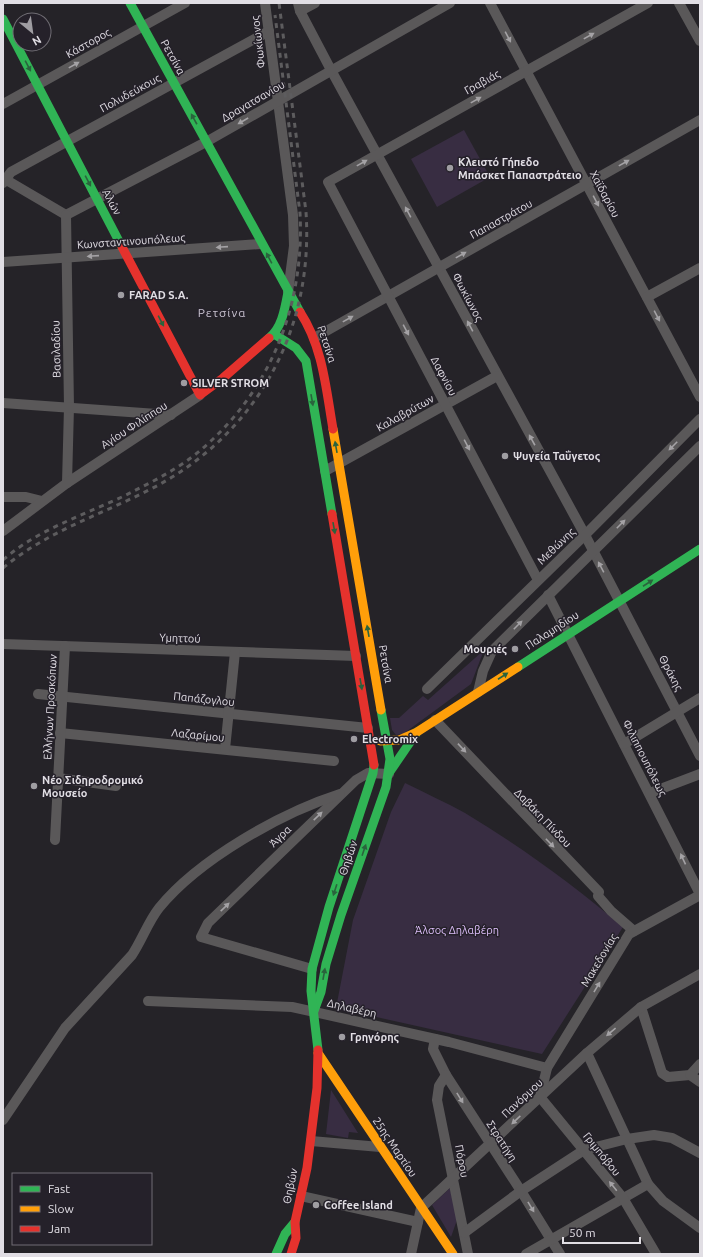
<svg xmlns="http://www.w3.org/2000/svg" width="703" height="1257" font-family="Ubuntu,sans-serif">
  <rect width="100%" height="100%" fill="#252328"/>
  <g fill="#382d42">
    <polygon points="464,130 490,177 437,207 411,159"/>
    <polygon points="484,650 471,684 403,734 396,735 392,730 390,718 399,718 423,696 428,700"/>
    <path d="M405 783C425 793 445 802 465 813 520 846 574 885 623 927L542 1054 336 1008 353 920 391 812Z"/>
    <polygon points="331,1090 358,1133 349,1132 348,1138 326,1134"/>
    <polygon points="450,1188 457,1220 451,1237 432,1205"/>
  </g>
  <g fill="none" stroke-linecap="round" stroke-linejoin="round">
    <g stroke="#5a5859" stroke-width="10">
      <polyline points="265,3 293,215 294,246 288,292"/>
      <polyline points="298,3 300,11 331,70 585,535 700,756"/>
      <polyline points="490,3 700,397"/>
      <polyline points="679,3 700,41"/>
      <polyline points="300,11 315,3"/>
      <polyline points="3,104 185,3"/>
      <polyline points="3,178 66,215"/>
      <polyline points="3,183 11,172 269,31"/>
      <polyline points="66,215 206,142 450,3"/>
      <polyline points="66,215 69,407 67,483"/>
      <polyline points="3,262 261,244"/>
      <polyline points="647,297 700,268"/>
      <polyline points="314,338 700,120"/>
      <polyline points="3,403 171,415"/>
      <polyline points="325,471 497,376"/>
      <polyline points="3,497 26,497 42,501"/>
      <polyline points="3,531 67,483 200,395"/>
      <polyline points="538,580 328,182 648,3"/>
      <polyline points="548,595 700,894"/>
      <polyline points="3,644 356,656"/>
      <polyline points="427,689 585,535 700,419"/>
      <polyline points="478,692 483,671 492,651 700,446"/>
      <polyline points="38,694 368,728"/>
      <polyline points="435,720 599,892 598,896 611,911 634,931"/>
      <polyline points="60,733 334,761"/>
      <polyline points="624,744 700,698"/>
      <polyline points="225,749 235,652"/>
      <polyline points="58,778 116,786"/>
      <polyline points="650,793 700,774"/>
      <polyline points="55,840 65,646"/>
      <polyline points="312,969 201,937 208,923 356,780 368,773 389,774"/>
      <polyline points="148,1001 292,1007 449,1042 547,1068"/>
      <polyline points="641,1007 662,1073 668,1077 690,1075 700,1064"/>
      <polyline points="435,1039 433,1049 446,1075 521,1191 560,1254"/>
      <polyline points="587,1053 648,1184 663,1201 700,1228"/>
      <polyline points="446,1075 439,1086 437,1100 468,1254"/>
      <polyline points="690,1075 700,1082"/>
      <path d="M3 1120 65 1028 132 955C142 940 148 922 159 908 199 859 281 813 340 794"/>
      <polyline points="311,1141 380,1147"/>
      <polyline points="301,1196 418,1222"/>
      <polyline points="464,1233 521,1191 584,1150 627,1139 654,1135 672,1138 700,1153"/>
      <polyline points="411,1254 421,1208 587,1053 641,1007 700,974"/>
      <polyline points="526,1254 648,1184"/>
      <polyline points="656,1254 623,1198 540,1097 547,1068 629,934 700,895"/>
    </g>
    <g stroke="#30b455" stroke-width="9">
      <polyline points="130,3 300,312"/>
      <polyline points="3,19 122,247"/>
      <polyline points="274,334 296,348 306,361 332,514"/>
      <path d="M269 338C282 328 285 308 288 292"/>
      <polyline points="518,667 700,549"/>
      <polyline points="389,773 417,732"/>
      <polyline points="314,1011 321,992 326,964 341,915 386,787 390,759 381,710"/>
      <polyline points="318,1050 311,991 312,969 329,907 373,773 374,765"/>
      <polyline points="276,1254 285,1234 295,1222"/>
    </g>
    <g stroke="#ff9f0a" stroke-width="9">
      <polyline points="333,429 381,710"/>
      <polyline points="380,741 399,740 417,732 518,667"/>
      <polyline points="318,1053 453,1254"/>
    </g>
    <g stroke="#e5322d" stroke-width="9">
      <polyline points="122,247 200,395 223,378 269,338"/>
      <path d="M300 312C323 347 326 389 333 429"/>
      <polyline points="332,514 374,765"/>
      <polyline points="291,1254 296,1238 295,1222 307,1168 317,1088 318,1050"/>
    </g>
    <g stroke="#5d5c5e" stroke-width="3" stroke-dasharray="5 5" stroke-linecap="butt">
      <path d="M3 560C38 529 85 515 126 495 148 484 172 472 192 457 268 398 305 308 300 213L275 15"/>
      <path d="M3 568C46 532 100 515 149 490 256 436 314 331 306 212L279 3"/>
    </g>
  </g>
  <defs><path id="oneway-solid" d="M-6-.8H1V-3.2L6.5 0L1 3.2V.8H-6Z"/></defs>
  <g fill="#a4a2a5">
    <use href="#oneway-solid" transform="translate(589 36) rotate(-29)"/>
    <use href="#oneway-solid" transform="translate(508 37) rotate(62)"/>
    <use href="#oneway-solid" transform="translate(74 65) rotate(-29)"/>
    <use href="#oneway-solid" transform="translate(476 100) rotate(-29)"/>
    <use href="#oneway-solid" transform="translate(243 121) rotate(150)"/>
    <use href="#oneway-solid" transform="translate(362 163) rotate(-29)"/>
    <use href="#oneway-solid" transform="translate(624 163) rotate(-29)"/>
    <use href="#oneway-solid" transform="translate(596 201) rotate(62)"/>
    <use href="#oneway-solid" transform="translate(408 212) rotate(-118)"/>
    <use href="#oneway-solid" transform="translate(222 247) rotate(176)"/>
    <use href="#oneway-solid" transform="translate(461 255) rotate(-29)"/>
    <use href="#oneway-solid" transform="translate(93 256) rotate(176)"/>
    <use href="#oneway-solid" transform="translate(657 316) rotate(62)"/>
    <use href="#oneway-solid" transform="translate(348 319) rotate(-29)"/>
    <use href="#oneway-solid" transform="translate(470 326) rotate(-118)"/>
    <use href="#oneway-solid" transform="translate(406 330) rotate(62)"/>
    <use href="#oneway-solid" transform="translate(532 440) rotate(-119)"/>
    <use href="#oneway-solid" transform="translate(467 445) rotate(62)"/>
    <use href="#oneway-solid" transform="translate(673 446) rotate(135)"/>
    <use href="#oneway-solid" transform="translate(621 524) rotate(-45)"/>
    <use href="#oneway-solid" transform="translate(601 567) rotate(-118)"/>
    <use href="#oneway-solid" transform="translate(518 625) rotate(-45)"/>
    <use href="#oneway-solid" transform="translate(462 748) rotate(47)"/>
    <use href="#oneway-solid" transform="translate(318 816) rotate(-44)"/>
    <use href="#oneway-solid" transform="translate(550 843) rotate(46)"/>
    <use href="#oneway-solid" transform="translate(683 859) rotate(-115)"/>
    <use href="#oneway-solid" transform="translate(225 907) rotate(-44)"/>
    <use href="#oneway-solid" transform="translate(597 987) rotate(-59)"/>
    <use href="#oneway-solid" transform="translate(611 1032) rotate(140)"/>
    <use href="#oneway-solid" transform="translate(460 1098) rotate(58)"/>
    <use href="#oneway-solid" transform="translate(516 1120) rotate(137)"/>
    <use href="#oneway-solid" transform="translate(613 1186) rotate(-129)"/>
    <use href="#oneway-solid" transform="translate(531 1207) rotate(59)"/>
  </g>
  <g fill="#2a633d">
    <use href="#oneway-solid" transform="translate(28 66) rotate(62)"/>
    <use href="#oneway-solid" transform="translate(194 119) rotate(-119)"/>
    <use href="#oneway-solid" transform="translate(88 181) rotate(62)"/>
    <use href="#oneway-solid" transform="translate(269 258) rotate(-118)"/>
    <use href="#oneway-solid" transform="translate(161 321) rotate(62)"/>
    <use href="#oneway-solid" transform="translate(312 400) rotate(80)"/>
    <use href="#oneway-solid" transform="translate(336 447) rotate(-100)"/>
    <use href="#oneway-solid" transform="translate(334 528) rotate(80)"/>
    <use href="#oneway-solid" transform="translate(648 583) rotate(-33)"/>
    <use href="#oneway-solid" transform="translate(368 631) rotate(-100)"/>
    <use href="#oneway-solid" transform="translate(503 676) rotate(-33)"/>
    <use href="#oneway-solid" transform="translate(361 684) rotate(80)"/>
    <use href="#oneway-solid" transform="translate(364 850) rotate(-71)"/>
    <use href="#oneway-solid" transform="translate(335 890) rotate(108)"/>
    <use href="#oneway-solid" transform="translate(324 974) rotate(-80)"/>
  </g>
  <g fill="#9f9da2" stroke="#25212a" stroke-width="1.5">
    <circle cx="450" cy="168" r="4"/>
    <circle cx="121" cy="295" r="4"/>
    <circle cx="184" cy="383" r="4"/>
    <circle cx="505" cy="456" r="4"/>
    <circle cx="515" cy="649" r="4"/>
    <circle cx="354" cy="739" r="4"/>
    <circle cx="34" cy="786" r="4"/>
    <circle cx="342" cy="1037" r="4"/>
    <circle cx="316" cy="1205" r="4"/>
  </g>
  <g text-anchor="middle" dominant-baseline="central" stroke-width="3" stroke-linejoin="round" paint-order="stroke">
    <g font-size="11" fill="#e1dee4" stroke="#25212a">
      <text transform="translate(258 42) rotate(-97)">Φωκίωνος</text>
      <text transform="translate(88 43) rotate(-29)">Κάστορος</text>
      <text transform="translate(173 57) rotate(61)">Ρετσίνα</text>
      <text transform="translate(482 82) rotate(-29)">Γραβιάς</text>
      <text transform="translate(130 93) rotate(-29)">Πολυδεύκους</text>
      <text transform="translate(253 101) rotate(-30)">Δραγατσανίου</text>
      <text transform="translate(605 194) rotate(62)">Χαϊδαρίου</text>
      <text transform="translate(112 202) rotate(62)">Αλών</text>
      <text transform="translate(501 219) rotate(-29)">Παπαστράτου</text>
      <text transform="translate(131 241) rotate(-4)">Κωνσταντινουπόλεως</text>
      <text transform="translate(468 297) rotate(62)">Φωκίωνος</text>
      <text transform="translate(327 344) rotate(72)">Ρετσίνα</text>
      <text transform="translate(56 349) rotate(-91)">Βασιλαδίου</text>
      <text transform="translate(444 376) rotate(62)">Δαφνίου</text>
      <text transform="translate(405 413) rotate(-29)">Καλαβρύτων</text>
      <text transform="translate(134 425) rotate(-33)">Αγίου Φιλίππου</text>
      <text transform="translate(556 546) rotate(-44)">Μεθώνης</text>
      <text transform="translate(552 630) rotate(-33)">Παλαμηδίου</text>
      <text transform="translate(180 638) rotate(2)">Υμηττού</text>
      <text transform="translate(386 664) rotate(80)">Ρετσίνα</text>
      <text transform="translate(671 673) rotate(62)">Θράκης</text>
      <text transform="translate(204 699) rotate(6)">Παπάζογλου</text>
      <text transform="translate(50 707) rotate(-87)">Ελλήνων Προσκόπων</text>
      <text transform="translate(198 735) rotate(6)">Λαζαρίμου</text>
      <text transform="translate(645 758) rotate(63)">Φιλιππουπόλεως</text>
      <text transform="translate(543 818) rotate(46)">Δαβάκη Πίνδου</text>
      <text transform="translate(280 836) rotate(-44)">Άγρα</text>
      <text transform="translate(348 858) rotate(-71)">Θηβών</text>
      <text transform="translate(599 960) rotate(-59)">Μακεδονίας</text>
      <text transform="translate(352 1008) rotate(13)">Δηλαβέρη</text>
      <text transform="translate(522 1098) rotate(-43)">Πανόρμου</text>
      <text transform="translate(502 1141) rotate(57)">Στρατήγη</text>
      <text transform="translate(395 1147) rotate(56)">25ης Μαρτίου</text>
      <text transform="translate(602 1154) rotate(51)">Γριμπόβου</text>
      <text transform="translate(462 1161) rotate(79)">Πόρου</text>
      <text transform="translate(290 1186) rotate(-78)">Θηβών</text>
    </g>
    <g font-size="11" font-weight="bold" fill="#e1dee4" stroke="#25212a" text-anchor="start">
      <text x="458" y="162">Κλειστό Γήπεδο<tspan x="458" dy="13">Μπάσκετ Παπαστράτειο</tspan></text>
      <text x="129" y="295">FARAD S.A.</text>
      <text x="192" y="383">SILVER STROM</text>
      <text x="513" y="456">Ψυγεία Ταΰγετος</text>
      <text x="507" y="649" text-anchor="end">Μουριές</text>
      <text x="362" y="739">Electromix</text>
      <text x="42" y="780">Νέο Σιδηροδρομικό<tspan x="42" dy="13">Μουσείο</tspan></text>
      <text x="350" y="1037">Γρηγόρης</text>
      <text x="324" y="1205">Coffee Island</text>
    </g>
    <g font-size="11" fill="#debffb" stroke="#25212a">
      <text x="457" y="930">Άλσος Δηλαβέρη</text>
    </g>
    <g font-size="12" letter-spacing="1" fill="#c9c3d0" stroke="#25212a">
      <text x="222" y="312">Ρετσίνα</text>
    </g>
  </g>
  <rect width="703" height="1257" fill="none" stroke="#e1dee4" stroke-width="8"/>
  <rect x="12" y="1173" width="140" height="72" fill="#25212a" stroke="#706d74"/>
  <rect x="20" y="1186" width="20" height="6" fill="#30b455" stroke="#706d74"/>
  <text x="48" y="1193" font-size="12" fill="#e1dee4">Fast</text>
  <rect x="20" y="1206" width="20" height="6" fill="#ff9f0a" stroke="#706d74"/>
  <text x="48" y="1213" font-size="12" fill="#e1dee4">Slow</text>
  <rect x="20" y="1226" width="20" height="6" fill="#e5322d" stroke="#706d74"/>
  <text x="48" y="1233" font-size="12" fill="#e1dee4">Jam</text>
  <g transform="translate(32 32) rotate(151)"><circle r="19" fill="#25212a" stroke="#706d74"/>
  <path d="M0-3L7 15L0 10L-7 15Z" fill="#9f9da2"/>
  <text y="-6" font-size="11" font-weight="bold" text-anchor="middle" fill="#e1dee4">N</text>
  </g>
  <path d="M563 1237v6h77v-6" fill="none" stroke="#e1dee4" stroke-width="2"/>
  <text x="569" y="1237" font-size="12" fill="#e1dee4" stroke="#25212a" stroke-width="3" paint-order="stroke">50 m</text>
</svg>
